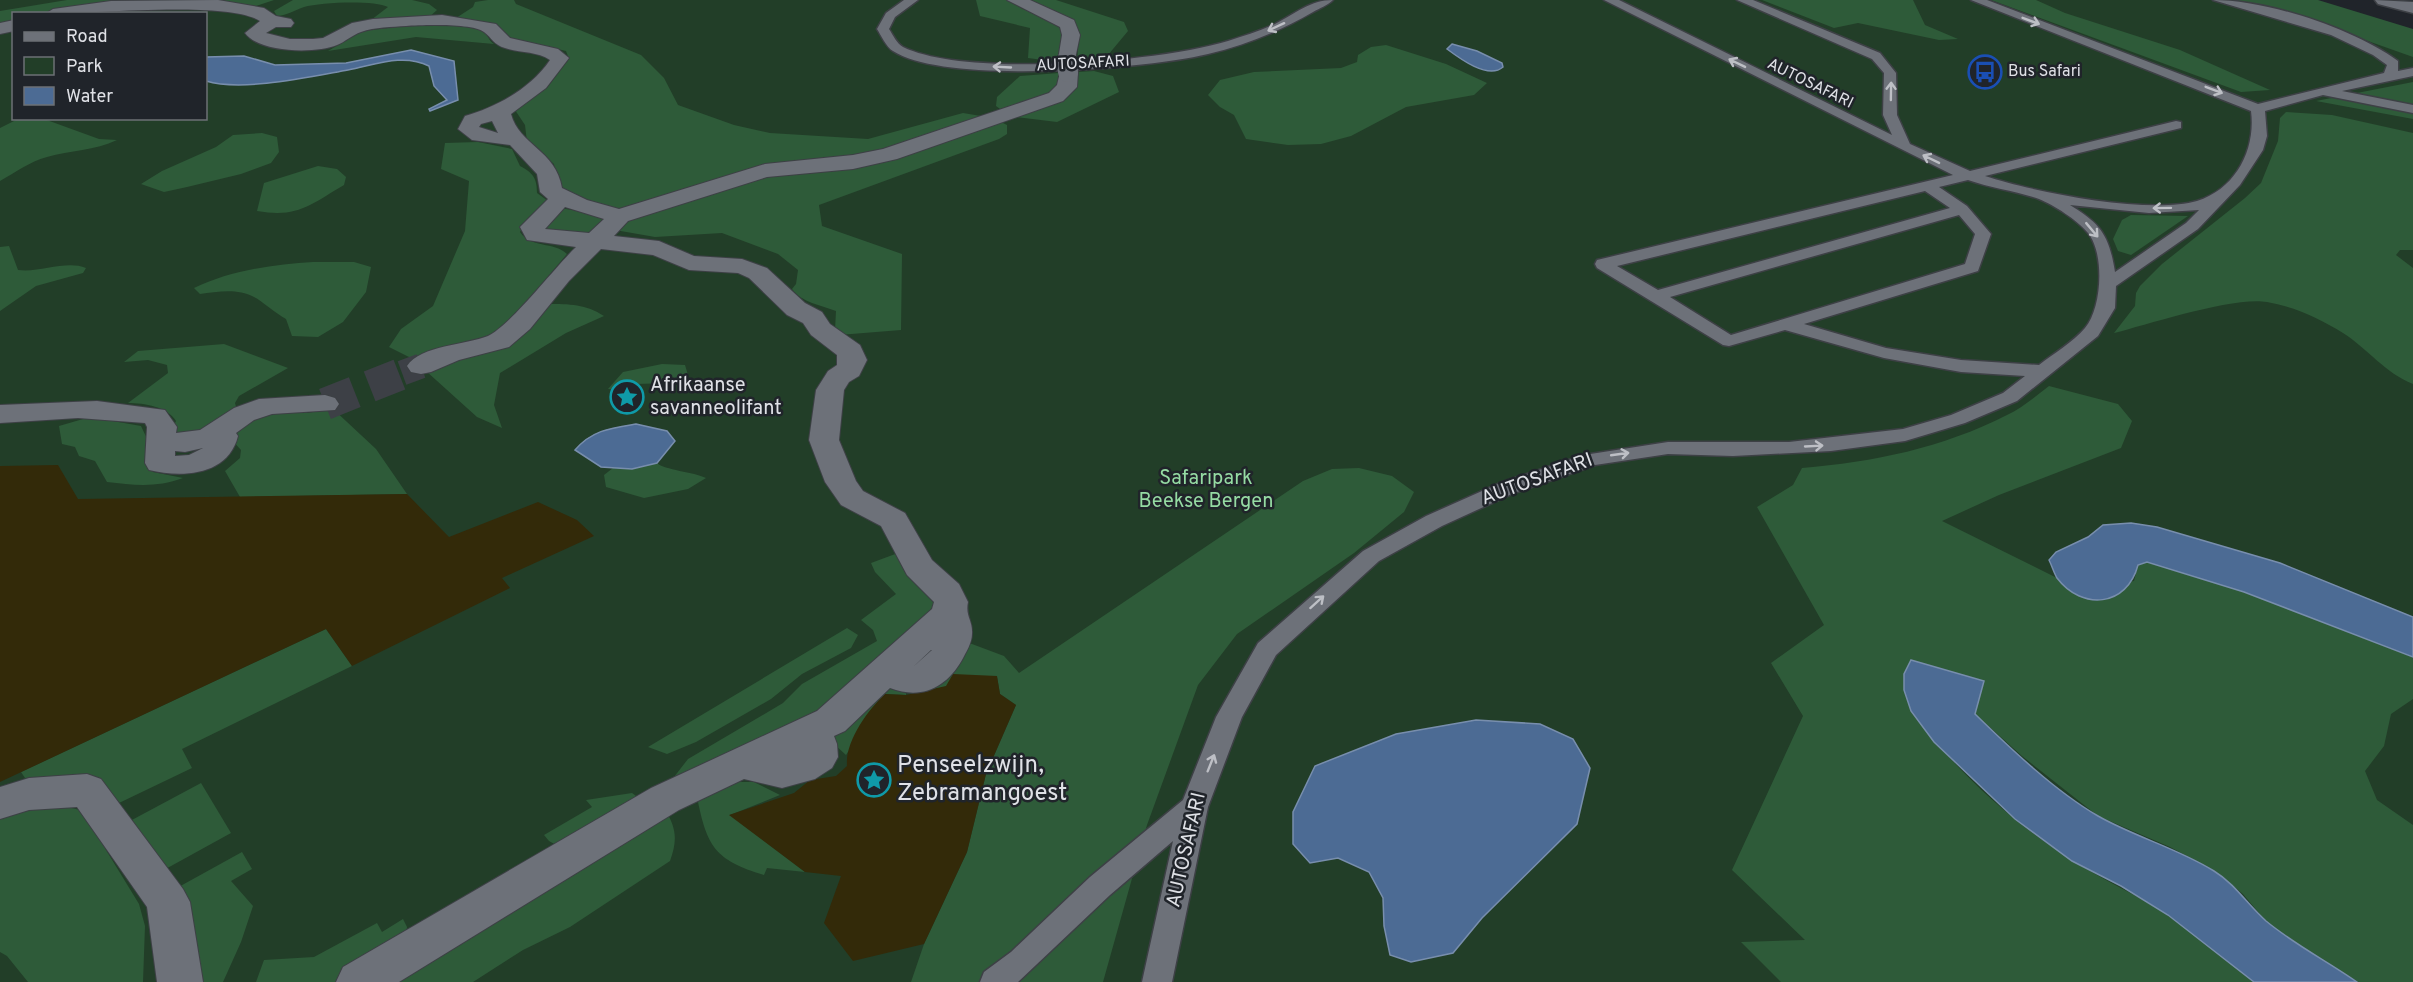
<svg xmlns="http://www.w3.org/2000/svg" width="2413" height="982" font-family="Overpass,sans-serif">
  <rect width="100%" height="100%" fill="#20242a"/>
  <path fill="#223e28" fill-rule="evenodd" d="M0 0H2309L2413 33V982H0ZM14 14H206V118H14Z"/>
  <g fill="#2e5b39">
    <polygon points="67,0 274,0 256,6 238,4 14,14 13,22 0,26 0,11"/>
    <path d="M293 0H412L429 4 437 10 428 18 371 20 388 7C375 0 321 2 304 7 295 10 285 16 277 16L274 11Z"/>
    <path d="M488 0H514L516 4 641 55 664 78 678 105 734 125 770 133 868 139 963 113 987 117 892 148 826 159 636 208C603 211 586 202 557 188L554 164 527 142 525 125 515 110 547 88 569 59 566 51 511 38 498 26 456 18 473 7 475 2Z"/>
    <polygon points="976,0 1010,0 1021,8 1057,23 1065,32 1058,62 1028,58 1030,28 980,16"/>
    <polygon points="1023,0 1056,0 1124,22 1128,31 1108,55 1077,61 1079,36"/>
    <polygon points="1762,0 1913,0 1925,25 1958,39 1939,40 1858,23 1834,28"/>
    <polygon points="1991,0 2036,0 2065,13 2180,50 2270,90 2241,92"/>
    <polygon points="2235,0 2318,0 2413,29 2413,57 2320,24"/>
    <path d="M432 23C446 24 474 22 485 33 489 37 489 41 494 44L416 37 328 51 362 31Z"/>
    <polygon points="1386,45 1446,64 1487,83 1474,95 1406,107 1351,136 1321,144 1288,145 1246,139 1234,115 1220,107 1208,95 1220,80 1254,72 1341,68 1357,62 1358,55 1371,47"/>
    <polygon points="1094,71 1113,76 1119,92 1057,122 1016,117 1029,112 1078,72"/>
    <polygon points="1059,73 1060,81 1057,90 1003,111 996,106 997,97 1020,76"/>
    <polygon points="2413,82 2413,119 2316,101"/>
    <path d="M2286 112 2332 115 2413 133V250H2400L2396 255 2413 268V384C2385 373 2368 349 2343 333 2319 318 2295 307 2267 302 2235 296 2149 324 2114 333L2135 306 2136 293 2140 286 2162 264 2245 198 2261 183 2278 141 2280 118Z"/>
    <path d="M18 119H44L99 139 117 140C95 151 70 150 47 157 29 162 16 172 0 181V128Z"/>
    <path d="M1001 122 1007 125V134L999 139 819 205 822 226 902 254 901 330 839 335 835 330 836 311C821 305 802 303 792 289L796 284 798 270 778 254 722 233 655 237 615 230 635 215 762 175 851 164Z"/>
    <polygon points="262,133 277,137 279,152 271,163 241,174 187,187 164,192 141,184 162,171 216,147 233,135"/>
    <path d="M478 142 512 149 520 166C533 173 537 178 537 193L548 201 528 218 520 232C532 249 553 241 567 254L507 325 492 337 417 361 389 347 401 329 433 306 465 231 469 181 441 169 445 143Z"/>
    <path d="M318 166 337 169 346 177 344 185C310 205 298 218 257 211L264 183Z"/>
    <polygon points="560,208 597,214 606,218 594,234 541,232"/>
    <polygon points="2131,215 2188,216 2131,255 2118,251 2113,239 2122,220"/>
    <path d="M9 246 18 270C40 273 66 260 86 268L83 273 36 286 0 311V247Z"/>
    <path d="M313 262H354L371 267 366 292 343 322 318 337 292 336 286 319C275 313 262 301 254 297 237 288 217 292 200 294L194 288C229 271 274 264 313 262Z"/>
    <path d="M548 304C569 304 586 304 604 316L566 333 500 373 494 405 502 428 477 417 426 371Z"/>
    <path d="M224 344 288 368 239 396 235 403 237 410 208 432 181 438 170 432 176 421C168 407 144 403 128 403L168 373 167 365 148 360 124 362 138 351Z"/>
    <polygon points="662,364 685,365 688,375 670,383 636,384 626,391 608,389 623,372"/>
    <path d="M2049 386 2118 404 2132 421 2121 448 1999 495 1942 521 2057 578 2073 591 2134 581 2138 565 2147 562 2244 592 2413 657V699L2391 714 2384 746 2365 771 2377 800 2413 825V982H2357L2296 945 2264 919 2243 894 2215 871 2170 847 2098 816 2022 756 1975 714 1911 711C1954 769 2011 822 2072 860 2102 880 2137 894 2167 915 2198 935 2226 959 2254 982H1781L1741 942 1805 940 1732 870 1803 716 1771 663 1824 625 1757 507 1793 485 1802 468C1874 462 1942 448 2007 415 2022 408 2036 396 2049 386Z"/>
    <polygon points="290,407 308,413 332,408 376,449 407,494 240,497 225,471 240,458 241,450 230,438 249,419"/>
    <path d="M90 417 141 426 149 443 153 472 183 478C156 488 134 485 107 482L95 461 79 456 75 447 62 444 59 426Z"/>
    <path d="M657 463C664 470 694 472 706 478L688 489 644 498 606 487 604 475 613 468 633 469Z"/>
    <polygon points="1359,468 1392,476 1414,492 1404,512 1354,553 1237,634 1198,685 1147,825 1103,982 911,982 924,944 967,852 986,774 1016,705 1000,694 997,677 929,690 928,682 964,641 1004,656 1019,673 1303,481 1332,469"/>
    <polygon points="898,553 934,597 934,611 823,713 675,783 674,777 688,759 783,703 802,684 877,641 873,630 861,620 896,594 875,572 871,563"/>
    <polygon points="847,628 858,635 851,648 802,674 771,699 696,742 667,754 648,747"/>
    <polygon points="326,629 352,666 182,749 192,768 119,803 95,779 29,784 21,772"/>
    <polygon points="893,677 906,685 906,695 885,694 846,755 834,744 830,731"/>
    <path d="M737 782H754L780 795 730 815 805 872 767 868 764 875C715 860 707 847 697 797Z"/>
    <polygon points="201,783 231,833 162,871 130,821"/>
    <polygon points="632,793 643,801 558,846 549,841 544,835 592,807 586,800"/>
    <polygon points="55,804 80,810 96,825 106,850 139,904 145,926 143,982 28,982 7,956 0,952 0,817"/>
    <path d="M666 811C677 830 677 841 670 861L570 927 523 950 473 982H386Z"/>
    <polygon points="242,852 252,869 231,881 253,906 241,942 223,982 191,982 175,889"/>
    <polygon points="403,919 407,927 406,937 335,982 256,982 264,960 314,957 377,923 382,932"/>
  </g>
  <g fill="#332a09">
    <polygon points="58,465 78,499 407,494 449,537 538,502 577,520 594,536 502,578 510,588 352,666 326,629 0,782 0,466"/>
    <path d="M953 674 997 676 1000 694 1016 705 986 774 967 852 924 944 853 961 824 923 841 876 805 872 729 815 794 793 810 780 836 776 847 766C845 741 868 710 885 694L906 695 946 686Z"/>
  </g>
  <g fill="#4c6b94" stroke="#788ead" stroke-width="1.5">
    <path d="M1452 44 1477 51 1502 63 1503 67C1488 80 1459 58 1447 49Z"/>
    <path d="M411 50 454 61 458 100 430 111 429 109 447 100 434 86 429 66C403 53 375 65 348 70 309 77 242 92 206 81V57L244 56 275 65 346 63Z"/>
    <path d="M636 424 667 431 675 441 657 463 632 469 601 467 575 450C592 430 611 428 636 424Z"/>
    <path d="M2131 523 2157 527 2280 563 2413 617V657L2244 592 2147 562 2138 565C2127 607 2082 611 2057 578 2054 573 2052 566 2049 560L2056 552 2088 537 2103 525Z"/>
    <path d="M1911 660 1984 681 1975 714C2011 749 2055 791 2098 816 2135 837 2177 848 2214 871 2235 884 2248 905 2266 921 2295 945 2327 961 2357 982H2254L2168 915 2121 886 2072 861 2015 819 1934 742 1911 711 1904 690V674Z"/>
    <polygon points="1476,720 1540,724 1573,739 1590,768 1577,824 1482,918 1453,953 1411,962 1390,955 1384,926 1383,898 1369,872 1338,858 1310,863 1293,844 1293,812 1315,766 1396,734"/>
  </g>
  <g fill="none" stroke-linecap="round" stroke-linejoin="round">
    <polyline stroke="#3d4046" stroke-width="25" stroke-dasharray="25 13" stroke-linecap="butt" points="402,373 421,366"/>
    <polyline stroke="#3d4046" stroke-width="32" stroke-dasharray="32 16" stroke-linecap="butt" points="325,404 406,372"/>
    <g stroke="#3d4045" stroke-width="3">
      <g id="service">
        <path d="M904 0H918L895 17 889 29C893 35 897 44 903 47 966 78 1160 62 1228 41 1244 36 1260 31 1275 24 1295 14 1310 0 1333 0 1328 5 1320 8 1313 12 1280 31 1246 45 1208 54 1146 69 945 85 893 51 886 47 881 35 877 29L886 13Z"/>
        <path d="M1604 0H1619L1892 135 1883 115 1884 73 1872 59 1737 0H1753L1880 53 1896 73 1897 115 1910 144 1970 171 2176 121 2181 122V128L1985 176C2034 192 2148 215 2197 201 2236 189 2256 149 2251 111L1971 0H1987L2258 104 2384 73 2387 65 2373 55 2331 35 2213 0C2268 0 2354 29 2398 61V71L2413 68V76L2342 91 2413 105V113L2323 95 2265 111 2267 136 2263 150 2240 185 2198 229 2116 286 2115 308 2098 336 2017 401 1965 423 1905 441 1831 451 1733 456 1668 454 1595 465 1514 493 1442 526 1379 561 1276 655 1242 717 1208 807 1172 982H1142L1173 841 1110 895 1018 982H980L984 972 1011 952 1090 877 1183 800 1216 717 1258 643 1363 551 1426 516 1500 483 1584 455 1668 442H1789L1903 429 1951 415 2003 393 2025 376 1961 372 1884 358 1785 330 1729 346 1723 345 1597 268 1595 264 1597 260 1953 175ZM1968 180C1991 188 2016 191 2039 199 2054 205 2077 220 2088 233 2105 254 2102 308 2085 328 2073 342 2053 354 2039 365L1961 360 1886 348 1804 324 1978 271 1991 234 1967 206 1939 187ZM1925 191 1950 208 1658 290 1617 266ZM2070 205 2149 213 2199 210 2186 223 2115 272C2109 235 2101 224 2070 205ZM1959 215 1975 234 1965 264 1731 335 1670 297Z"/>
      </g>
    </g>
    <g stroke="#3d4045" stroke-width="2">
      <g id="pedestrian">
        <path d="M218 0 264 8 276 16 291 19 294 23 291 27H276L266 33 290 39H313L323 38 352 23 373 19 442 15 496 24 510 38 558 49 569 58 546 88 511 114C519 145 556 150 562 188L587 200 619 209 765 164 853 155 883 149 1049 93 1057 85 1061 68H1075L1078 72 1077 87 1063 101 897 159 853 169 767 177 628 221 614 236 659 241 694 256 742 259 767 268 805 303 822 312 830 324 860 345 867 360 859 376 849 382 844 390 839 440 856 481 863 491 905 513 932 560 959 584 968 602C965 617 973 620 972 634 972 643 966 652 962 660 946 688 921 700 890 688L845 731 834 736 837 744 838 757 832 768 815 779 782 788 744 779 679 810 399 982H336L343 967 651 788 817 711 932 609 934 602 907 575 881 526 841 505 825 482 809 440 816 390 828 371 837 365V355L811 335 803 323 787 315 749 278 738 273 689 270 653 255 601 249 569 281 530 329 509 347 459 360 431 372 421 374 411 372 407 366C421 345 466 345 488 336 510 326 555 267 576 247L527 240 520 227 548 199 540 192 537 174 510 145 472 140 458 129 465 116C497 107 531 88 550 60 537 51 520 53 505 48 494 45 492 38 484 32 472 23 422 25 406 26 392 27 375 27 361 32 352 35 345 42 337 45 316 54 259 53 245 33L260 21C228 0 89 14 45 14L53 9 111 1ZM492 121 498 133 479 127 481 124ZM565 207 604 219 589 233 545 229ZM931 650 913 667 932 650Z"/>
        <polygon points="1007,0 1030,0 1074,20 1080,35 1074,64 1067,66 1058,60 1062,35 1060,27"/>
        <polygon points="14,20 14,31 0,34 0,23"/>
        <path d="M325 395 335 398 339 404 335 410 272 414 254 420 236 433 238 436C228 476 182 478 149 470L145 463 147 427 145 423 78 418 0 423V405L97 401 165 410 177 427 176 433 200 430 234 408 259 399ZM203 448 189 455 175 456V451L185 452Z"/>
        <polygon points="87,774 101,779 183,889 190,902 203,982 157,982 147,907 77,807 29,810 0,819 0,787 29,778"/>
      </g>
    </g>
    <g stroke="#3d4045" stroke-width="3">
      <polygon id="tertiary" points="2375,0 2413,2 2413,13 2378,4"/>
    </g>
    <use href="#service" fill="#6d7179" fill-rule="evenodd"/>
    <use href="#pedestrian" fill="#6d7179" fill-rule="evenodd"/>
    <use href="#tertiary" fill="#6d7179" fill-rule="evenodd"/>
    <g stroke="#3d4045" stroke-width="21" stroke-linecap="butt">
      <polyline id="pedestrian-bridge" points="1067,60 1068,72"/>
    </g>
    <use href="#pedestrian-bridge" stroke="#6d7179" stroke-width="20"/>
  </g>
  <defs><path id="oneway-shaft" d="M-6 0H5M1.5-3L5.5 0L1.5 3" fill="none" stroke-width="1.6" stroke-linecap="round" stroke-linejoin="round" transform="scale(1.5)"/></defs>
  <g stroke="#bdbfc5">
    <use href="#oneway-shaft" transform="translate(2031 21) rotate(21)"/>
    <use href="#oneway-shaft" transform="translate(1276 27) rotate(155)"/>
    <use href="#oneway-shaft" transform="translate(1737 63) rotate(-154)"/>
    <use href="#oneway-shaft" transform="translate(1002 67) rotate(-177)"/>
    <use href="#oneway-shaft" transform="translate(2214 90) rotate(21)"/>
    <use href="#oneway-shaft" transform="translate(1891 91) rotate(-89)"/>
    <use href="#oneway-shaft" transform="translate(1931 159) rotate(-154)"/>
    <use href="#oneway-shaft" transform="translate(2162 208) rotate(179)"/>
    <use href="#oneway-shaft" transform="translate(2092 230) rotate(50)"/>
    <use href="#oneway-shaft" transform="translate(1814 446) rotate(-3)"/>
    <use href="#oneway-shaft" transform="translate(1620 454) rotate(-8)"/>
    <use href="#oneway-shaft" transform="translate(1317 602) rotate(-42)"/>
    <use href="#oneway-shaft" transform="translate(1211 763) rotate(-68)"/>
  </g>
  <defs>
    <g id="bus-ring" transform="scale(1.725)"><circle r="9.5" fill="#20242a" stroke="#1a4fb4" stroke-width="1.5"/><path d="M-5-6H5V4H4V6H2V4H-2V6H-4V4H-5ZM-3.5-4V0h7V-4ZM-3.5 1.2v1.5H-2V1.2ZM2 1.2v1.5H3.5V1.2Z" fill="#1a4fb4"/></g>
    <g id="sight-ring" transform="scale(1.725)"><circle r="9.5" fill="#20242a" stroke="#0f9aa8" stroke-width="1.5"/><path d="M0-6L1.8-2.2L6-1.7L2.9 1.2L3.7 5.4L0 3.3L-3.7 5.4L-2.9 1.2L-6-1.7L-1.8-2.2Z" fill="#0f9aa8"/></g>
  </defs>
  <g fill-rule="evenodd">
    <use href="#bus-ring" x="1985" y="72"/>
    <use href="#sight-ring" x="627" y="397"/>
    <use href="#sight-ring" x="874" y="780"/>
  </g>
  <g text-anchor="middle" dominant-baseline="central" stroke-width="5" stroke-linejoin="round" paint-order="stroke">
    <g font-size="16" fill="#dfe1e6" stroke="#20242a">
      <text transform="translate(1083 64) rotate(-3)">AUTOSAFARI</text>
      <text transform="translate(1810 84) rotate(26)">AUTOSAFARI</text>
    </g>
    <g font-size="16" fill="#dfe1e6" stroke="#20242a" text-anchor="start">
      <text x="2008" y="72">Bus Safari</text>
    </g>
    <g font-size="20" fill="#dfe1e6" stroke="#20242a" text-anchor="start">
      <text x="650" y="386">Afrikaanse<tspan x="650" dy="23">savanneolifant</tspan></text>
    </g>
    <g font-size="20" fill="#95dba3" stroke="#20242a">
      <text x="1206" y="479">Safaripark<tspan x="1206" dy="23">Beekse Bergen</tspan></text>
    </g>
    <g font-size="20" fill="#dfe1e6" stroke="#20242a">
      <text transform="translate(1537 480) rotate(-20)">AUTOSAFARI</text>
      <text transform="translate(1187 850) rotate(-77)">AUTOSAFARI</text>
    </g>
    <g font-size="24" fill="#dfe1e6" stroke="#20242a" text-anchor="start">
      <text x="897" y="766">Penseelzwijn,<tspan x="897" dy="28">Zebramangoest</tspan></text>
    </g>
  </g>
  <rect x="12" y="12" width="195" height="108" fill="#20242a" stroke="#6c7075" stroke-width="1.5"/>
  <rect x="24" y="32" width="30" height="9" fill="#6d7179" stroke="#6c7075" stroke-width="1.5"/>
  <text x="66" y="42" font-size="18" fill="#dfe1e6">Road</text>
  <rect x="24" y="57" width="30" height="18" fill="#223e28" stroke="#6c7075" stroke-width="1.5"/>
  <text x="66" y="72" font-size="18" fill="#dfe1e6">Park</text>
  <rect x="24" y="87" width="30" height="18" fill="#4c6b94" stroke="#6c7075" stroke-width="1.5"/>
  <text x="66" y="102" font-size="18" fill="#dfe1e6">Water</text>
</svg>
